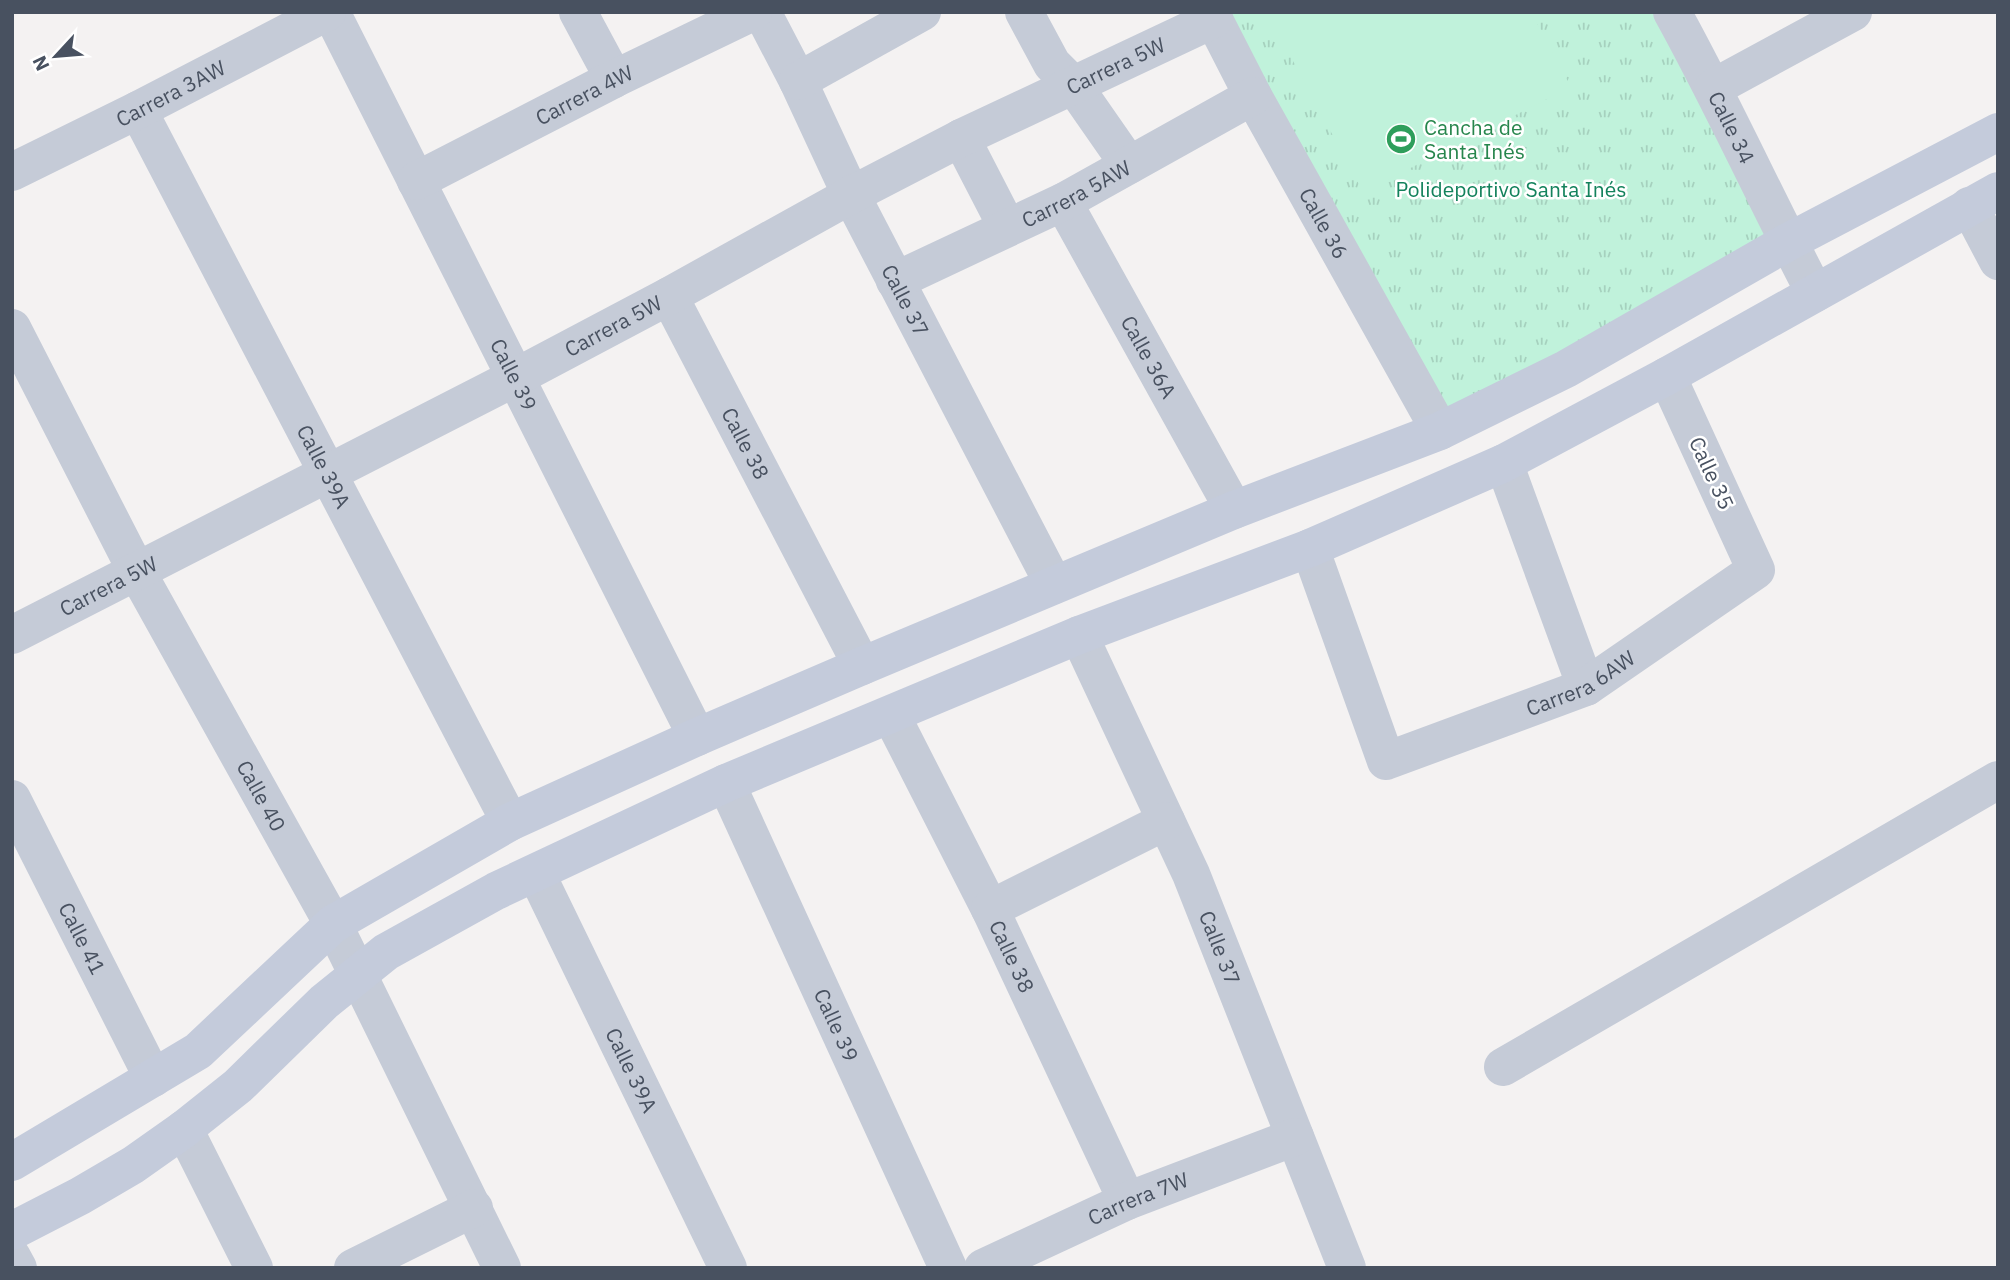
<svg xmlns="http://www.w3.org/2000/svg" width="2010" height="1280" font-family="'IBM Plex Sans',sans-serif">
  <defs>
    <pattern id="grass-tufts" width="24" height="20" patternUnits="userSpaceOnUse" patternTransform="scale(1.75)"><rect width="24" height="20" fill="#c0f2db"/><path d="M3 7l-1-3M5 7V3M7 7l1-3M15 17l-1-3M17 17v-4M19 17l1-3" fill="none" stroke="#a6d1be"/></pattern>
  </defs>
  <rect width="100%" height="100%" fill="#f4f2f2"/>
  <polygon fill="url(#grass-tufts)" points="1211,12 1668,12 1787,239 1441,431"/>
  <polygon fill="#c0f2db" points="1267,12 1531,12 1571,87 1363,192"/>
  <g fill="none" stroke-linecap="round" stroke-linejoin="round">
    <g stroke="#c5cbd7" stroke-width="38">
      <path id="s1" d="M331 12 697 737"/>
      <polyline points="578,12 614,79"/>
      <path id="s2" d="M762 12 798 81 851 195 1054 585"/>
      <polyline points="1024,12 1052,64 1074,86 1129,165"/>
      <path id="s3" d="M1210 12 1253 96 1440 431"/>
      <path id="s4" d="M1672 12C1723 104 1766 200 1815 293"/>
      <polyline points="798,81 922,12"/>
      <polyline points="1713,88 1853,12"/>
      <path id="s5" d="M138 110 510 822"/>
      <polyline points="961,138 1007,227"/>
      <path id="s6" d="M12 172 138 110 327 12"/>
      <path id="s7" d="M416 181 614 79 753 12"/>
      <path id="s8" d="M1063 202 1234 510"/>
      <polyline points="1969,206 1998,261"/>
      <path id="s9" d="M895 281 1063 202 1253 96"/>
      <path id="s10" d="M669 296 862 666"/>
      <path id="s11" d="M12 328 137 572 333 924 502 1268"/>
      <polyline points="1504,463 1586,687"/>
      <path id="s12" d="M1310 548 1386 761 1586 687 1756 570 1667 376"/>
      <path id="s13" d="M12 635 516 377 669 296 851 195 961 138 1214 19"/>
      <path id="s14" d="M1079 635 1191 874 1347 1268"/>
      <path id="s15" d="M891 715 990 909 1127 1201"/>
      <path id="s16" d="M726 783 948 1268"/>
      <path id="s17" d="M12 799 153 1078"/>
      <path id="s18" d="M536 873 728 1268"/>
      <polyline points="990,909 1166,821"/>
      <polyline points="1503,1067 1998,780"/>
      <polyline points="184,1129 254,1268"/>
      <polyline points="12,1257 18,1268"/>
      <polyline points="353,1268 474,1208"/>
      <path id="s19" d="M983 1268 1127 1201 1295 1137"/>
    </g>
    <g stroke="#c4cbdb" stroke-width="38">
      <polyline points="12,1162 198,1051 333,924 510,822 697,737 862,666 1234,510 1440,431 1566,369 1788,242 1998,132"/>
      <polyline points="12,1231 80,1196 133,1165 184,1129 238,1086 324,1002 386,952 496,891 726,783 1079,635 1310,548 1504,463 1667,376 1998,191"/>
    </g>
  </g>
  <defs>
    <g id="stadium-disc" transform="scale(1.575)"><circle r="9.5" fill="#2e9e5b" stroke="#fff"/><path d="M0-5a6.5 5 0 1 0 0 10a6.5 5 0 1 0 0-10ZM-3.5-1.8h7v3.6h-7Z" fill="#fff"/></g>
  </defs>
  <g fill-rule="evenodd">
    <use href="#stadium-disc" x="1401" y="139"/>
  </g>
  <g text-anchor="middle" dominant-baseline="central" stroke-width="5" stroke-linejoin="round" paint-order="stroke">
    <g font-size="21" fill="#485160" stroke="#fff">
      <text stroke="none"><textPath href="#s13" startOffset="1242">Carrera 5W</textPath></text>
      <text stroke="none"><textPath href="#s6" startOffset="177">Carrera 3AW</textPath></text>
      <text stroke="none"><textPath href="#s7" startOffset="189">Carrera 4W</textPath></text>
      <text stroke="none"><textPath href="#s4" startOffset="130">Calle 34</textPath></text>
      <text stroke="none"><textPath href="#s9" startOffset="201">Carrera 5AW</textPath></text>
      <text stroke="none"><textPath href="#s3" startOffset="240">Calle 36</textPath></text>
      <text stroke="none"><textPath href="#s2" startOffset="322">Calle 37</textPath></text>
      <text stroke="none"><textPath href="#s13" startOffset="676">Carrera 5W</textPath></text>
      <text stroke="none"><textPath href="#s8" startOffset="177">Calle 36A</textPath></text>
      <text stroke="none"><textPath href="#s1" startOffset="406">Calle 39</textPath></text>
      <text stroke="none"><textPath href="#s10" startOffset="166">Calle 38</textPath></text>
      <text stroke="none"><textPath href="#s5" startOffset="402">Calle 39A</textPath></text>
      <text transform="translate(1712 473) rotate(65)">Calle 35</text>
      <text stroke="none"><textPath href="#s13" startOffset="108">Carrera 5W</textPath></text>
      <text stroke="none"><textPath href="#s12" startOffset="436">Carrera 6AW</textPath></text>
      <text stroke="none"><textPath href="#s11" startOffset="530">Calle 40</textPath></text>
      <text stroke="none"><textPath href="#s17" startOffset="156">Calle 41</textPath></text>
      <text stroke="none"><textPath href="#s14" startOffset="343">Calle 37</textPath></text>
      <text stroke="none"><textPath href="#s15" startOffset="270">Calle 38</textPath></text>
      <text stroke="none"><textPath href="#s16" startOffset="266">Calle 39</textPath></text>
      <text stroke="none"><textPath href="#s18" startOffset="219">Calle 39A</textPath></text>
      <text stroke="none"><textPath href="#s19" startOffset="170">Carrera 7W</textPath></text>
    </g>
    <g font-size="21" fill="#27864d" stroke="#fff" text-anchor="start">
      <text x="1424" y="127">Cancha de<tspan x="1424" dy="24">Santa Inés</tspan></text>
    </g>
    <g font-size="21" fill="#13825c" stroke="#fff">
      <text x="1511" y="189">Polideportivo Santa Inés</text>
    </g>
  </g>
  <rect width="2010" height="1280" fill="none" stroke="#485160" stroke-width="28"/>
  <g transform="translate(56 56) rotate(244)" stroke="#ffffff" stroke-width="5" paint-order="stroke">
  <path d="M0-5L12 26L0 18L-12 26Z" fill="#485160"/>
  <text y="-10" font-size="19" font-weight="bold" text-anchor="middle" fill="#485160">N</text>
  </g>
</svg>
